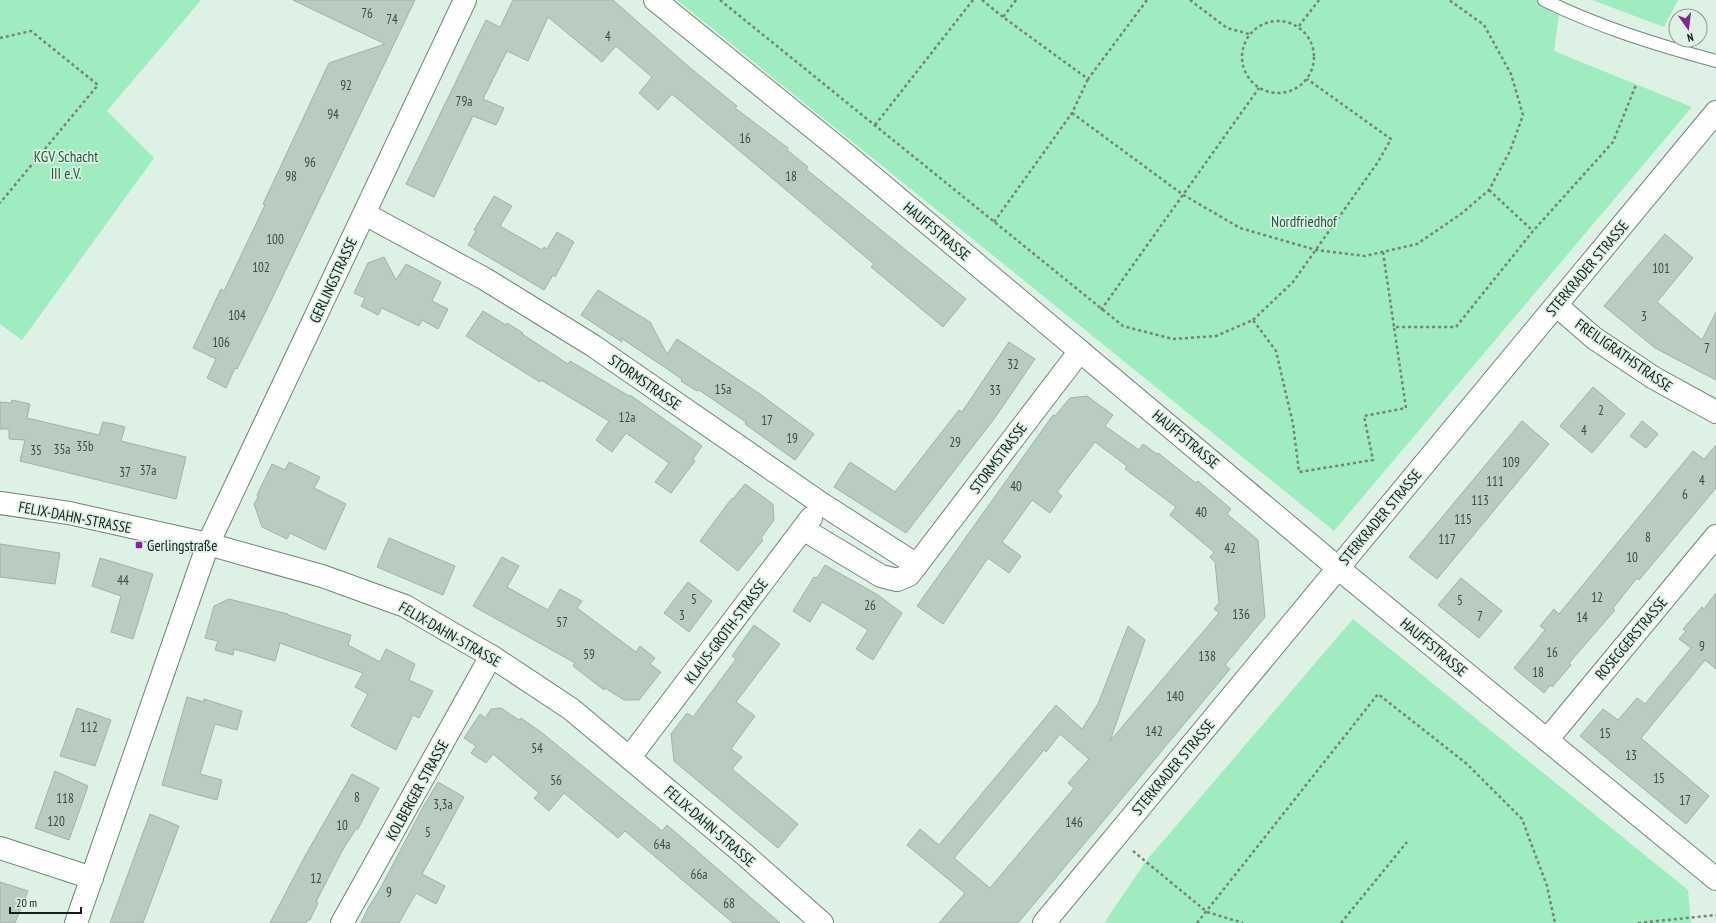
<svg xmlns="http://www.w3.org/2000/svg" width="1716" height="923" font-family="'PT Sans Narrow',sans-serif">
  <rect width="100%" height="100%" fill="#ddf2e5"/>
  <g fill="#9eecbf">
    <polygon points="0,0 201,0 107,111 154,158 22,340 0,324"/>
    <polygon points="677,0 1561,0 1554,51 1692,107 1334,531"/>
    <polygon points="1592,0 1678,0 1664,27"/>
    <polygon points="1353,619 1688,890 1691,923 1104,923 1146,861"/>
  </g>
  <g fill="#b8ccbf" stroke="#9fb3a7" fill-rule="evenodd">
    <polygon points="293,0 415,0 266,311 237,369 235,368 226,388 207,378 216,359 193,348 221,289 224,291 265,205 263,204 329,63 385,44"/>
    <polygon points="513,0 613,0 689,67 737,106 735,108 788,148 787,150 808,167 806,169 966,299 943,327 871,267 874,264 672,94 658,110 639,93 652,77 616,46 602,62 548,17 528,61 507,51 483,99 504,108 496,125 473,116 434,197 406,184 486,20 500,27"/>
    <polygon points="494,196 512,206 500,226 542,250 544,247 547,249 557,232 574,242 555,277 553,275 544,290 468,245 476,231 474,230"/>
    <polygon points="1665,234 1693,258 1657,302 1702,340 1716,312 1716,380 1655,348 1604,306"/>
    <polygon points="384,257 396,280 406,264 441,282 432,301 448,309 438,329 422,320 419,326 382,308 378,315 361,306 365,298 354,293 368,263"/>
    <polygon points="598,290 650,322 667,354 677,339 760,394 814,434 795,460 745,424 746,422 699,390 697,391 681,381 682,379 621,338 622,342 581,315"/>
    <polygon points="483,311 506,325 507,323 523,333 522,334 568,364 570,361 629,396 630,395 702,446 693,459 695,461 671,493 655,482 669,463 626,433 612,452 596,440 609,421 541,380 540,382 466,336"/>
    <polygon points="1009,342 1035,359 994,419 906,533 834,487 850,462 895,492 959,410 962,412"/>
    <polygon points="1593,387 1625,414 1592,453 1560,426"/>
    <path d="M1087 396 1113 415 1105 426 1139 450 1143 444 1157 454 1158 453 1196 483 1198 481 1231 509 1227 514 1258 540 1265 617 1225 665 1230 669 1018 923H939L965 893 907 845 920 829 939 845 1056 705 1082 729 1098 704 1128 626 1145 640 1110 741 1219 613 1214 609 1219 603 1215 562 1210 557 1214 552 1170 515 1176 507 1125 469 1127 466 1095 442 1057 492 1062 496 1050 513 1032 500 1002 542 1021 556 1009 573 988 558 943 624 917 606 1053 415 1055 416 1070 398ZM1060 734 1089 759 1068 783 1074 788 990 888 954 858 1044 750 1046 752Z"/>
    <polygon points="12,400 30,404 27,418 99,435 103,422 114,424 125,427 121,441 186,457 176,499 20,461 25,440 9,439 9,429 0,429 0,402 11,403"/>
    <polygon points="1522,421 1549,444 1437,579 1409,557"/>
    <polygon points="1642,421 1658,434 1646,448 1630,436"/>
    <polygon points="1716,445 1716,488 1639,580 1637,578 1613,608 1615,610 1569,663 1571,665 1552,687 1550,685 1544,693 1514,668 1545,630 1540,626 1554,609 1559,614 1693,451 1704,459"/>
    <polygon points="289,462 320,477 314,488 346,504 325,550 290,533 287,539 262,527 254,504 258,497 257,495 272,464 285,470"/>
    <polygon points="745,484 773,504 774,520 761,538 763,540 738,571 700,541 732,498 733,499"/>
    <polygon points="389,538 455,566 443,595 377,567"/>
    <polygon points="0,544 60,553 55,584 0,577"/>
    <polygon points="502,557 519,566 507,587 548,610 560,589 582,601 577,608 636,652 640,646 655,658 650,664 661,672 639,700 624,700 605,688 604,690 573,666 575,663 473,606"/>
    <polygon points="100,558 153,574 133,639 111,632 121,596 92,586"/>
    <polygon points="825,565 878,595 902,613 873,660 856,649 868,630 846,616 822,602 810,622 793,611 814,577 817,578"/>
    <polygon points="1461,578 1502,611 1479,638 1438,605"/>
    <polygon points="688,582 712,601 689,632 664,613"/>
    <polygon points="1716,593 1716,669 1705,660 1641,738 1709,796 1686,824 1580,736 1603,709 1618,720 1637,698 1645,704 1691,648 1679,639 1686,631 1683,629 1702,607 1704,609"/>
    <polygon points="229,599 288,614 288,615 351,635 348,645 380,662 386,649 415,664 409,680 433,691 419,718 413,715 396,750 351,726 368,694 355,687 363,673 280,643 275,661 234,649 233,655 215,650 218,641 205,638 214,606"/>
    <polygon points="754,625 780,644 736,702 755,716 731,749 742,757 732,769 798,824 778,848 674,761 671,734 687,713 693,717 736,659 732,656"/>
    <polygon points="187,697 204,702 204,699 242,711 237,730 215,724 200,774 222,780 217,800 162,785"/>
    <polygon points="77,708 111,720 95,766 60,756"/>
    <polygon points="501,708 519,720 521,718 541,732 662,831 667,825 780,923 733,923 625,831 618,838 564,793 549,811 534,798 539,793 493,754 486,763 471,753 476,746 464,738 480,714 485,718 491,709"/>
    <polygon points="55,771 88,786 69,840 35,828"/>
    <polygon points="352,774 379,788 358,829 356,829 342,851 316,902 318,903 310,920 308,920 306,923 270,923 305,856"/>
    <polygon points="438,782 464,797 422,874 445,886 436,904 416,893 399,923 361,923 368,908 379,891 422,809"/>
    <polygon points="150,814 179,826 143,923 110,923"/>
    <polygon points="0,882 28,891 15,923 0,923"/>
  </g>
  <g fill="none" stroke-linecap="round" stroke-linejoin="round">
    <g stroke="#718478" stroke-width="14">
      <path id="lane" d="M1544 0C1599 27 1657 45 1716 61"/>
    </g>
    <g stroke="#718478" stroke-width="24">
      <g id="street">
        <polyline points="655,0 843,152 1338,568 1716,879"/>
        <polyline points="365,214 485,279 592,345 822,504 917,565"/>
        <polyline points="1556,305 1594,338 1654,378 1716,412"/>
        <polyline points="0,503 69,513 208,544 322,576 405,606 491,656 571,709 744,854 822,923"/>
        <polyline points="803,529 881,576 897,580 909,575 1080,351"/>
        <polyline points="1547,740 1716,536"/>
        <polyline points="630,757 811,518"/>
        <polyline points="0,848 92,878"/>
        <polyline points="76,923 208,544 465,0"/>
        <polyline points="342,923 491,656"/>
        <polyline points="1044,923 1716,112"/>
      </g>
    </g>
    <g stroke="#75837a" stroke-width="2.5" stroke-dasharray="3 3" stroke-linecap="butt">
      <polyline points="720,0 1123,326 1173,339 1216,336 1253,320 1276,351 1293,424 1299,472 1373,460 1364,416 1406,408 1394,327 1456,327 1533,231 1613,142 1636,85"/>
      <polyline points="982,0 1003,17"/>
      <polyline points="1016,0 1003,17 1088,79 1147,0"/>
      <polyline points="1190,0 1227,28 1249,34"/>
      <circle cx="1278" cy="57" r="36"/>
      <polyline points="1299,26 1319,0"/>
      <polyline points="0,38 31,31 98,85 0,203"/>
      <polyline points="1072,113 1182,194 1240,228 1316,250 1365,256 1417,244 1461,214 1489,190 1510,151 1523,115 1511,74 1484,25 1449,0"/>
      <polyline points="875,125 973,0"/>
      <polyline points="1489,190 1533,231"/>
      <polyline points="994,222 1072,113 1088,79"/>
      <polyline points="1383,252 1394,327"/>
      <polyline points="1101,310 1259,88"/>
      <polyline points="1253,320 1293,282 1378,162 1391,139 1307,79"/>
      <polyline points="1133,851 1207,912 1243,923"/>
      <polyline points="1197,923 1378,694 1467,764 1522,819 1547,886 1555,923"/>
      <polyline points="1341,923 1407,842"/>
      <polyline points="1638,923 1716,915"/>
    </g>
    <use href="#lane" stroke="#fff" stroke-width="12"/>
    <use href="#street" stroke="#fff" stroke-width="22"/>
  </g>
  <rect fill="#802794" stroke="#ddf2e5" stroke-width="1.5" x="135" y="541" width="8" height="8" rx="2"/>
  <g text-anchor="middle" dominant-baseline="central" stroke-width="3.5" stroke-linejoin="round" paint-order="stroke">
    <g font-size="13" fill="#3f4a43">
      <text x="367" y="13">76</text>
      <text x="392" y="19">74</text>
      <text x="608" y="36">4</text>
      <text x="346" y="85">92</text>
      <text x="464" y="101">79a</text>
      <text x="333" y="114">94</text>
      <text x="745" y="138">16</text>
      <text x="310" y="162">96</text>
      <text x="291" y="176">98</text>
      <text x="791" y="176">18</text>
      <text x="275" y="239">100</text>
      <text x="261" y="267">102</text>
      <text x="1661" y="268">101</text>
      <text x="237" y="315">104</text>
      <text x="1644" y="316">3</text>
      <text x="221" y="342">106</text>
      <text x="1707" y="348">7</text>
      <text x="1013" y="364">32</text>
      <text x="723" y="389">15a</text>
      <text x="995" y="390">33</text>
      <text x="1601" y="410">2</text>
      <text x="627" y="417">12a</text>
      <text x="767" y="420">17</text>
      <text x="1584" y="430">4</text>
      <text x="792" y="438">19</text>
      <text x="955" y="442">29</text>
      <text x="85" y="446">35b</text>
      <text x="62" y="449">35a</text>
      <text x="36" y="450">35</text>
      <text x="1511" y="462">109</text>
      <text x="148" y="470">37a</text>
      <text x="125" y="472">37</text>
      <text x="1702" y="480">4</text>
      <text x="1495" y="481">111</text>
      <text x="1016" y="486">40</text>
      <text x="1685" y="494">6</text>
      <text x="1480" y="500">113</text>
      <text x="1201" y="512">40</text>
      <text x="1463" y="519">115</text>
      <text x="1648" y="537">8</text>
      <text x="1447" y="539">117</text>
      <text x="1230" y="548">42</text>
      <text x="1632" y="557">10</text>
      <text x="123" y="580">44</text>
      <text x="1597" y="597">12</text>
      <text x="694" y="599">5</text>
      <text x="1460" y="600">5</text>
      <text x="870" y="605">26</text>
      <text x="1241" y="614">136</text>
      <text x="682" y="615">3</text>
      <text x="1480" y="616">7</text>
      <text x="1582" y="617">14</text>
      <text x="562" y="622">57</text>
      <text x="1702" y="646">9</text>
      <text x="1552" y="652">16</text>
      <text x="589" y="654">59</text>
      <text x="1207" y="656">138</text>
      <text x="1538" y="672">18</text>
      <text x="1175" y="696">140</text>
      <text x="89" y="727">112</text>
      <text x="1154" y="731">142</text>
      <text x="1605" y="733">15</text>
      <text x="537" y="748">54</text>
      <text x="1631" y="755">13</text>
      <text x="1659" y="778">15</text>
      <text x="556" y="780">56</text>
      <text x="357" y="797">8</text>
      <text x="65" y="798">118</text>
      <text x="1685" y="800">17</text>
      <text x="443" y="804">3,3a</text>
      <text x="56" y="821">120</text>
      <text x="1074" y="822">146</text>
      <text x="342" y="825">10</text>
      <text x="428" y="832">5</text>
      <text x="662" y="844">64a</text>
      <text x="699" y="874">66a</text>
      <text x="316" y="878">12</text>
      <text x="389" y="892">9</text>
      <text x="729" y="903">68</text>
    </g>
    <g font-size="15" fill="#1d593b" stroke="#ddf2e5">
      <text x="66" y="156">KGV Schacht<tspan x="66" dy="17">III e.V.</tspan></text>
      <text x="1304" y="221">Nordfriedhof</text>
    </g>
    <g font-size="15" fill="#171e1a" stroke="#ddf2e5">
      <text transform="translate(937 231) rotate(40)">HAUFFSTRASSE</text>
      <text transform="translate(1587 268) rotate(-50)">STERKRADER STRASSE</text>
      <text transform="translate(333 280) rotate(-65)">GERLINGSTRASSE</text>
      <text transform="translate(1624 355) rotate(35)">FREILIGRATHSTRASSE</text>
      <text transform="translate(645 382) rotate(35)">STORMSTRASSE</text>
      <text transform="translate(1186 439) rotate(40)">HAUFFSTRASSE</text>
      <text transform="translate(998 458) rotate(-53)">STORMSTRASSE</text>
      <text transform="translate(75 517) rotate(11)">FELIX-DAHN-STRASSE</text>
      <text transform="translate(1380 517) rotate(-50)">STERKRADER STRASSE</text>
      <text transform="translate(726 631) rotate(-53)">KLAUS-GROTH-STRASSE</text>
      <text transform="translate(450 634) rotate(30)">FELIX-DAHN-STRASSE</text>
      <text transform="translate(1631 638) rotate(-50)">ROSEGGERSTRASSE</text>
      <text transform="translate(1434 647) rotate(40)">HAUFFSTRASSE</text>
      <text transform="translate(1173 767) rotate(-50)">STERKRADER STRASSE</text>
      <text transform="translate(417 790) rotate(-61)">KOLBERGER STRASSE</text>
      <text transform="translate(710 826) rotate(41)">FELIX-DAHN-STRASSE</text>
    </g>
    <g font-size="15" fill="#171e1a" stroke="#ddf2e5" text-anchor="start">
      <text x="147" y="545">Gerlingstraße</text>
    </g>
  </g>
  <g transform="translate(1688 28) rotate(166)"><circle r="19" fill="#ddf2e5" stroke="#8e9d94"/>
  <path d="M0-3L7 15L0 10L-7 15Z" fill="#802794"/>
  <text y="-6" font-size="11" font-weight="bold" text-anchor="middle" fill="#171e1a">N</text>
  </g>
  <path d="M10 907v6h71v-6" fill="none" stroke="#171e1a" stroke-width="2"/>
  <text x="16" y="907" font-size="12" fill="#171e1a" stroke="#ddf2e5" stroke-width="3" paint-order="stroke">20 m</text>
</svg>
